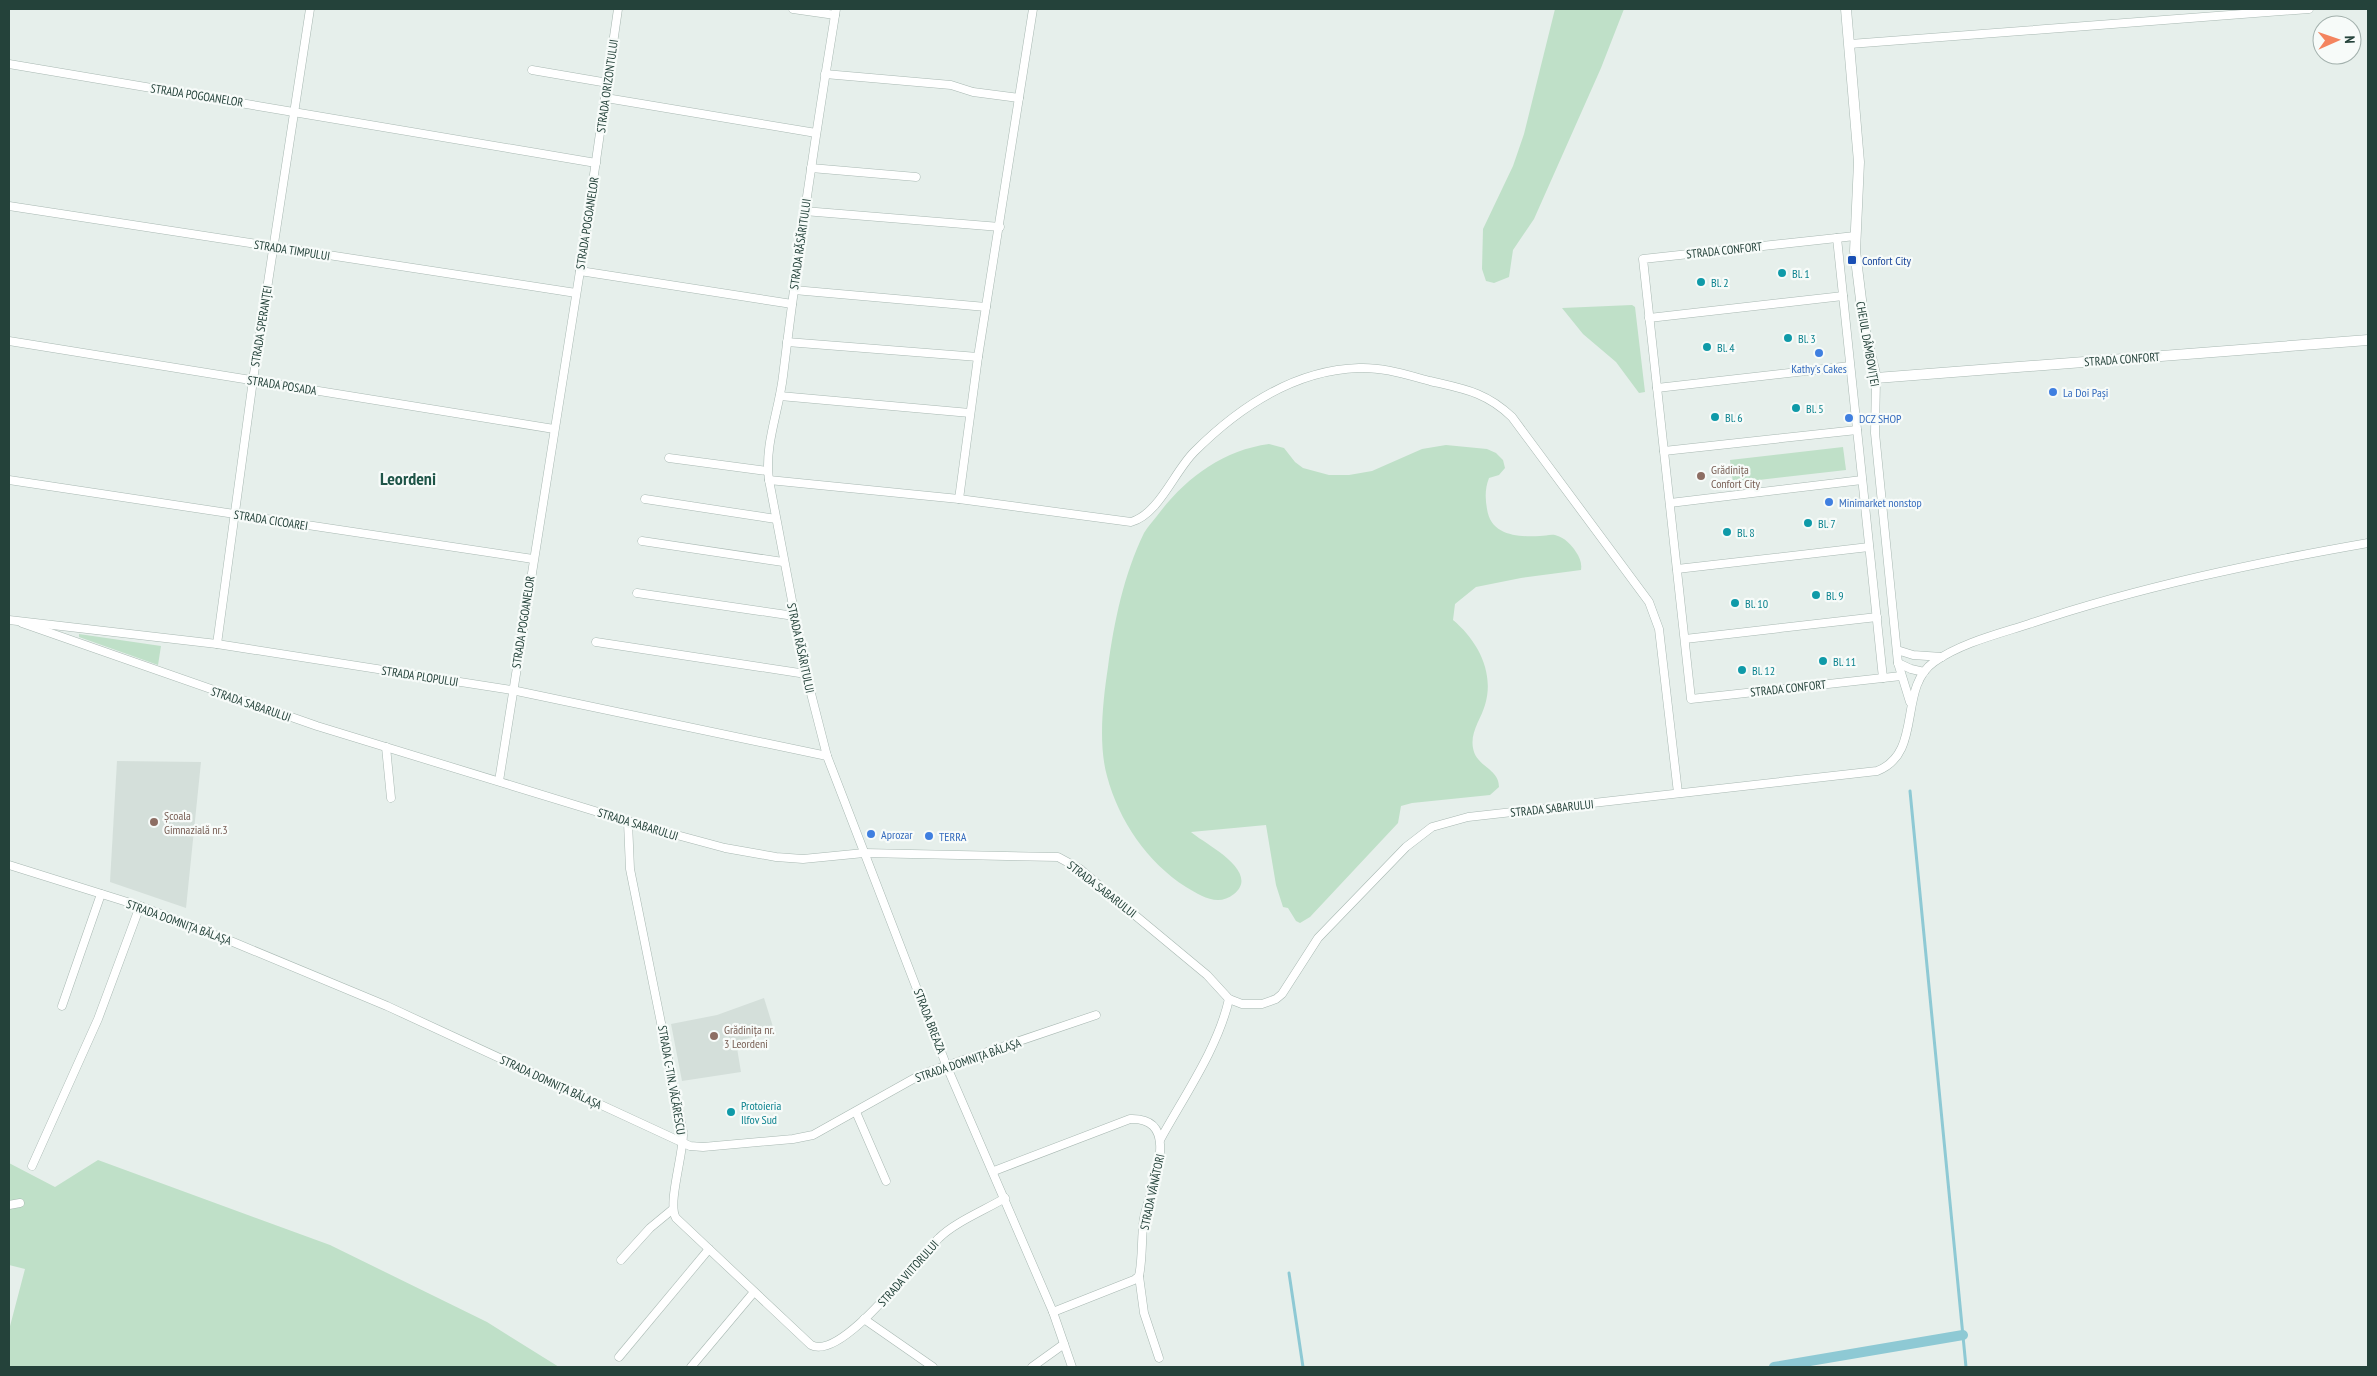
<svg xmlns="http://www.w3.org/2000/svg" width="2377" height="1376" font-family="'PT Sans Narrow',sans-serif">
  <rect width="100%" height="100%" fill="#e6efeb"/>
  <g fill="#d4dfda">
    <polygon points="117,761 201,762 186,908 110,882"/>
    <polygon points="764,998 774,1030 736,1042 741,1072 682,1081 671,1024 717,1015"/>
  </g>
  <g fill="#bfe0c8">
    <polygon points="1555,9 1624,9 1601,68 1534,219 1513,250 1509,277 1494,283 1486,281 1482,269 1483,229 1513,166 1524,134"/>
    <polygon points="1632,305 1635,307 1645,392 1639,393 1616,362 1583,334 1562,308"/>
    <path d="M1269 444 1284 448 1295 462 1303 468 1329 475H1349L1372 471 1422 449 1446 445 1487 449 1496 453 1503 460 1505 468 1499 475 1489 478C1485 488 1485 498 1487 509 1491 536 1518 537 1540 536 1545 536 1550 534 1555 535 1565 538 1571 544 1576 552 1580 558 1582 563 1581 570L1521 578 1476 587 1455 604 1453 620C1477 640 1495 672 1485 705 1481 719 1470 732 1473 748 1476 767 1499 768 1499 787L1490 795 1412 803 1401 806 1398 823 1310 917 1300 923 1296 921 1288 908 1283 907 1276 885 1266 825 1191 832C1203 843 1262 871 1234 894 1218 907 1201 896 1186 887 1147 862 1119 821 1107 776 1098 744 1103 700 1108 667 1114 622 1124 574 1144 533 1148 526 1155 519 1160 512 1187 477 1224 450 1269 444Z"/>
    <polygon points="1843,447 1846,470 1733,483 1730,460"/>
    <polygon points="79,634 161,646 158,665 79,637"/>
    <polygon points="98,1160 330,1245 487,1322 559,1367 9,1367 9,1330 25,1269 9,1265 9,1163 55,1187"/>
  </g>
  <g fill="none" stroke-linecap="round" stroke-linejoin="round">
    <g stroke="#8ec9d4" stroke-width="3">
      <polyline points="1910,791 1966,1367"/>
      <polyline points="1289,1273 1303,1367"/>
    </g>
    <polyline stroke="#8ec9d4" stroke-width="10" points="1774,1367 1963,1335"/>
    <g stroke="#a8b8b2" stroke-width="9">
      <g id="minor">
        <polyline points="793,9 835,15"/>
        <path d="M836 9C816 131 798 253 783 376 779 411 764 445 769 480L806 674 827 756 947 1067 1053 1312 1072 1367"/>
        <polyline points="1850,44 2309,9"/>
        <polyline points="9,64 596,163"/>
        <polyline points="532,70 608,83"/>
        <polyline points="825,74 951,85 973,92 1019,98"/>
        <polyline points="606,98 816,133"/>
        <polyline points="811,168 916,177"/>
        <polyline points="9,206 576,293"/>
        <polyline points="804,211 1000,227"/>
        <polyline points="1855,236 1643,259 1691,699 1901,676"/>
        <polyline points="1837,238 1883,678"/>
        <polyline points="580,271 792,304"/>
        <polyline points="794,290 986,307"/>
        <polyline points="1649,318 1843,296"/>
        <polyline points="9,341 554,429"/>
        <polyline points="787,342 978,357"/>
        <polyline points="1876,378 1875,433 1898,663 1910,702"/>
        <polyline points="1657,388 1850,366"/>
        <polyline points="780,396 970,413"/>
        <polyline points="1664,451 1857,430"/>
        <polyline points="669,458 767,471"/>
        <polyline points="9,480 533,559"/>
        <path d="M769 480 959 499 1131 522C1159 514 1174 472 1194 452 1238 408 1294 370 1359 368 1383 367 1407 375 1430 381 1464 389 1486 392 1512 417L1649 602 1659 629 1678 793"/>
        <polyline points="645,499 776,519"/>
        <polyline points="959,499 978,357 1033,9"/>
        <polyline points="1670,503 1862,480"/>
        <polyline points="642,541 783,562"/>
        <polyline points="1677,569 1869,547"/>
        <polyline points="637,593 794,616"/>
        <polyline points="9,620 217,644 512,690 827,756"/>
        <path d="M22 623 317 726 647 827 725 848 776 857 803 859 864 853 1058 857 1080 869 1095 882 1207 975 1229 999 1242 1004H1262L1276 999 1282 994 1318 938 1406 847 1432 827 1468 817 1877 771C1924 753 1897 688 1934 662 1961 643 1998 634 2029 624 2139 587 2254 563 2368 543"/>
        <polyline points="1685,639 1877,617"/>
        <polyline points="596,642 806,674"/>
        <polyline points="217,644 253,380 310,9"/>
        <polyline points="1897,650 1913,655 1942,657"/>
        <polyline points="1898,663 1911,669 1924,672"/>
        <polyline points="386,747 391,798"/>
        <polyline points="499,781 580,271 618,9"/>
        <path d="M628 822 630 869 683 1132C684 1153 667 1204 676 1218L811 1345C842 1362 917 1258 939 1238 955 1222 985 1210 1005 1198"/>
        <polyline points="9,865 140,906 233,942 387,1006 690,1146 703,1147 793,1139 813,1135 922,1074 1096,1015"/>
        <polyline points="62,1006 101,894"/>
        <polyline points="856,1112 886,1181"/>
        <path d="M1160 1140C1184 1096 1218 1048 1229 999"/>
        <polyline points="32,1166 98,1019 140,906"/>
        <path d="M994 1171 1130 1119C1185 1117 1149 1191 1144 1218 1141 1237 1143 1257 1139 1276L1134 1280 1053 1312"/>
        <polyline points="9,1205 20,1203"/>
        <polyline points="621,1260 650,1228 673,1209"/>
        <polyline points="1139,1276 1144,1313 1159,1358"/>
        <polyline points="864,1319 933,1367"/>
        <polyline points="619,1357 709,1249"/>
        <polyline points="691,1367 754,1292"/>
        <polyline points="1032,1367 1064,1344"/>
      </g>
    </g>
    <g stroke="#a8b8b2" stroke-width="11">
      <polyline id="tertiary" points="1846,9 1859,162 1855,251 1865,332 1876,378 2368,340"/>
    </g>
    <use href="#minor" stroke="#fff" stroke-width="8"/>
    <use href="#tertiary" stroke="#fff" stroke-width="10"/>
  </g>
  <rect fill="#1a4fb4" stroke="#f7fbf9" stroke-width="2" x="1847" y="255" width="10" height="10" rx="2.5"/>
  <g fill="#0f9aa8" stroke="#f7fbf9" stroke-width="2">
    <circle cx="1782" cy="273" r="5"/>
    <circle cx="1701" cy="282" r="5"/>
    <circle cx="1788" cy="338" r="5"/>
    <circle cx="1707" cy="347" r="5"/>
    <circle cx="1796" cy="408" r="5"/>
    <circle cx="1715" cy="417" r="5"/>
    <circle cx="1808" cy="523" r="5"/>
    <circle cx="1727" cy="532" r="5"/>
    <circle cx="1816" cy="595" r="5"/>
    <circle cx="1735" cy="603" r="5"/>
    <circle cx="1823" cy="661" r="5"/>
    <circle cx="1742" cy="670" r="5"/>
    <circle cx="731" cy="1112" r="5"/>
  </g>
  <g fill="#3f7fe0" stroke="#f7fbf9" stroke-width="2">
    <circle cx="1819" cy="353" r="5"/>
    <circle cx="2053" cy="392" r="5"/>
    <circle cx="1849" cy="418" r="5"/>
    <circle cx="1829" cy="502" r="5"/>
    <circle cx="871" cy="834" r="5"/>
    <circle cx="929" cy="836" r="5"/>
  </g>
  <g fill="#8d6e63" stroke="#f7fbf9" stroke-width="2">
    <circle cx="1701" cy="476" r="5"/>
    <circle cx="154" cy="822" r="5"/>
    <circle cx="714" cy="1036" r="5"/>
  </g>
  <g text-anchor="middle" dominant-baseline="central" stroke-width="4.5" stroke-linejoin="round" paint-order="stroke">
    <g font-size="12" fill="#24423a" stroke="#f7fbf9">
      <text transform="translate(607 86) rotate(-82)">STRADA ORIZONTULUI</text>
      <text transform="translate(197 95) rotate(9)">STRADA POGOANELOR</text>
      <text transform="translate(587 223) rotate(-81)">STRADA POGOANELOR</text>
      <text transform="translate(800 244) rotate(-82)">STRADA RĂSĂRITULUI</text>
      <text transform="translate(292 250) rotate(9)">STRADA TIMPULUI</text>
      <text transform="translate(1724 250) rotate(-6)">STRADA CONFORT</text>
      <text transform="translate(261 326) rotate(-81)">STRADA SPERANȚEI</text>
      <text transform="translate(1868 344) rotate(80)">CHEIUL DÂMBOVIȚEI</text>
      <text transform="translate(2122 359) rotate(-4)">STRADA CONFORT</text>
      <text transform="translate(282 385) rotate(9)">STRADA POSADA</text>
      <text transform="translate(271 520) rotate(9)">STRADA CICOAREI</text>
      <text transform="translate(523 622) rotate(-81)">STRADA POGOANELOR</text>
      <text transform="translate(801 648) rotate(78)">STRADA RĂSĂRITULUI</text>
      <text transform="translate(420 676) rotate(9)">STRADA PLOPULUI</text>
      <text transform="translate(1788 688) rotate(-6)">STRADA CONFORT</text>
      <text transform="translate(251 704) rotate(19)">STRADA SABARULUI</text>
      <text transform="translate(1552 808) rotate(-6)">STRADA SABARULUI</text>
      <text transform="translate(638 824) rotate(17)">STRADA SABARULUI</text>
      <text transform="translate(1102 889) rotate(38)">STRADA SABARULUI</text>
      <text transform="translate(179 922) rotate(20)">STRADA DOMNIȚA BĂLAȘA</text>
      <text transform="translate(930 1021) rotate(69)">STRADA BREAZA</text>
      <text transform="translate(968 1060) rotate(-19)">STRADA DOMNIȚA BĂLAȘA</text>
      <text transform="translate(672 1080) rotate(80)">STRADA C-TIN. VĂCĂRESCU</text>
      <text transform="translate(551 1082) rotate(25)">STRADA DOMNIȚA BĂLAȘA</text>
      <text transform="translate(1152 1192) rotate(-78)">STRADA VÂNĂTORI</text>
      <text transform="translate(908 1273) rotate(-48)">STRADA VIITORULUI</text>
    </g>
    <g font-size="12" fill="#164399" stroke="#f7fbf9" text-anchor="start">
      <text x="1862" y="260">Confort City</text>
    </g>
    <g font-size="12" fill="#0d838f" stroke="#f7fbf9" text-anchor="start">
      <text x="1792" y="273">Bl. 1</text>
      <text x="1711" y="282">Bl. 2</text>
      <text x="1798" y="338">Bl. 3</text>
      <text x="1717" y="347">Bl. 4</text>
      <text x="1806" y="408">Bl. 5</text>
      <text x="1725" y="417">Bl. 6</text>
      <text x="1818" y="523">Bl. 7</text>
      <text x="1737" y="532">Bl. 8</text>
      <text x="1826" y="595">Bl. 9</text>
      <text x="1745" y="603">Bl. 10</text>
      <text x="1833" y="661">Bl. 11</text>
      <text x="1752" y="670">Bl. 12</text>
      <text x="741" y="1105">Protoieria<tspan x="741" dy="14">Ilfov Sud</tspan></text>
    </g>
    <g font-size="12" fill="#366cbe" stroke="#f7fbf9" text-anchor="start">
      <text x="1819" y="368" text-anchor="middle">Kathy's Cakes</text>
      <text x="2063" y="392">La Doi Pași</text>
      <text x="1859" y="418">DCZ SHOP</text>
      <text x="1839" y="502">Minimarket nonstop</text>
      <text x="881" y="834">Aprozar</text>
      <text x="939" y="836">TERRA</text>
    </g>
    <g font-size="12" fill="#785e54" stroke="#f7fbf9" text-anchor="start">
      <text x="1711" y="469">Grădinița<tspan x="1711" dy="14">Confort City</tspan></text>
      <text x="164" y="815">Școala<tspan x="164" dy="14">Gimnazială nr.3</tspan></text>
      <text x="724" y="1029">Grădinița nr.<tspan x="724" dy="14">3 Leordeni</tspan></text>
    </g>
    <g font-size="18" font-weight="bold" fill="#1f5548" stroke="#f7fbf9">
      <text x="408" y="478">Leordeni</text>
    </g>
  </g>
  <rect width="2377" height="1376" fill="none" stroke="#24423a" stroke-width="20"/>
  <g transform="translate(2337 40) rotate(88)"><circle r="24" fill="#f7fbf9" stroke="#a3b1ad"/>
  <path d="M0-4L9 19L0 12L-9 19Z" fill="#f4845f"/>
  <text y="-8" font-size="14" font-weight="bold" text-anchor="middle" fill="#24423a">N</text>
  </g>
</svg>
